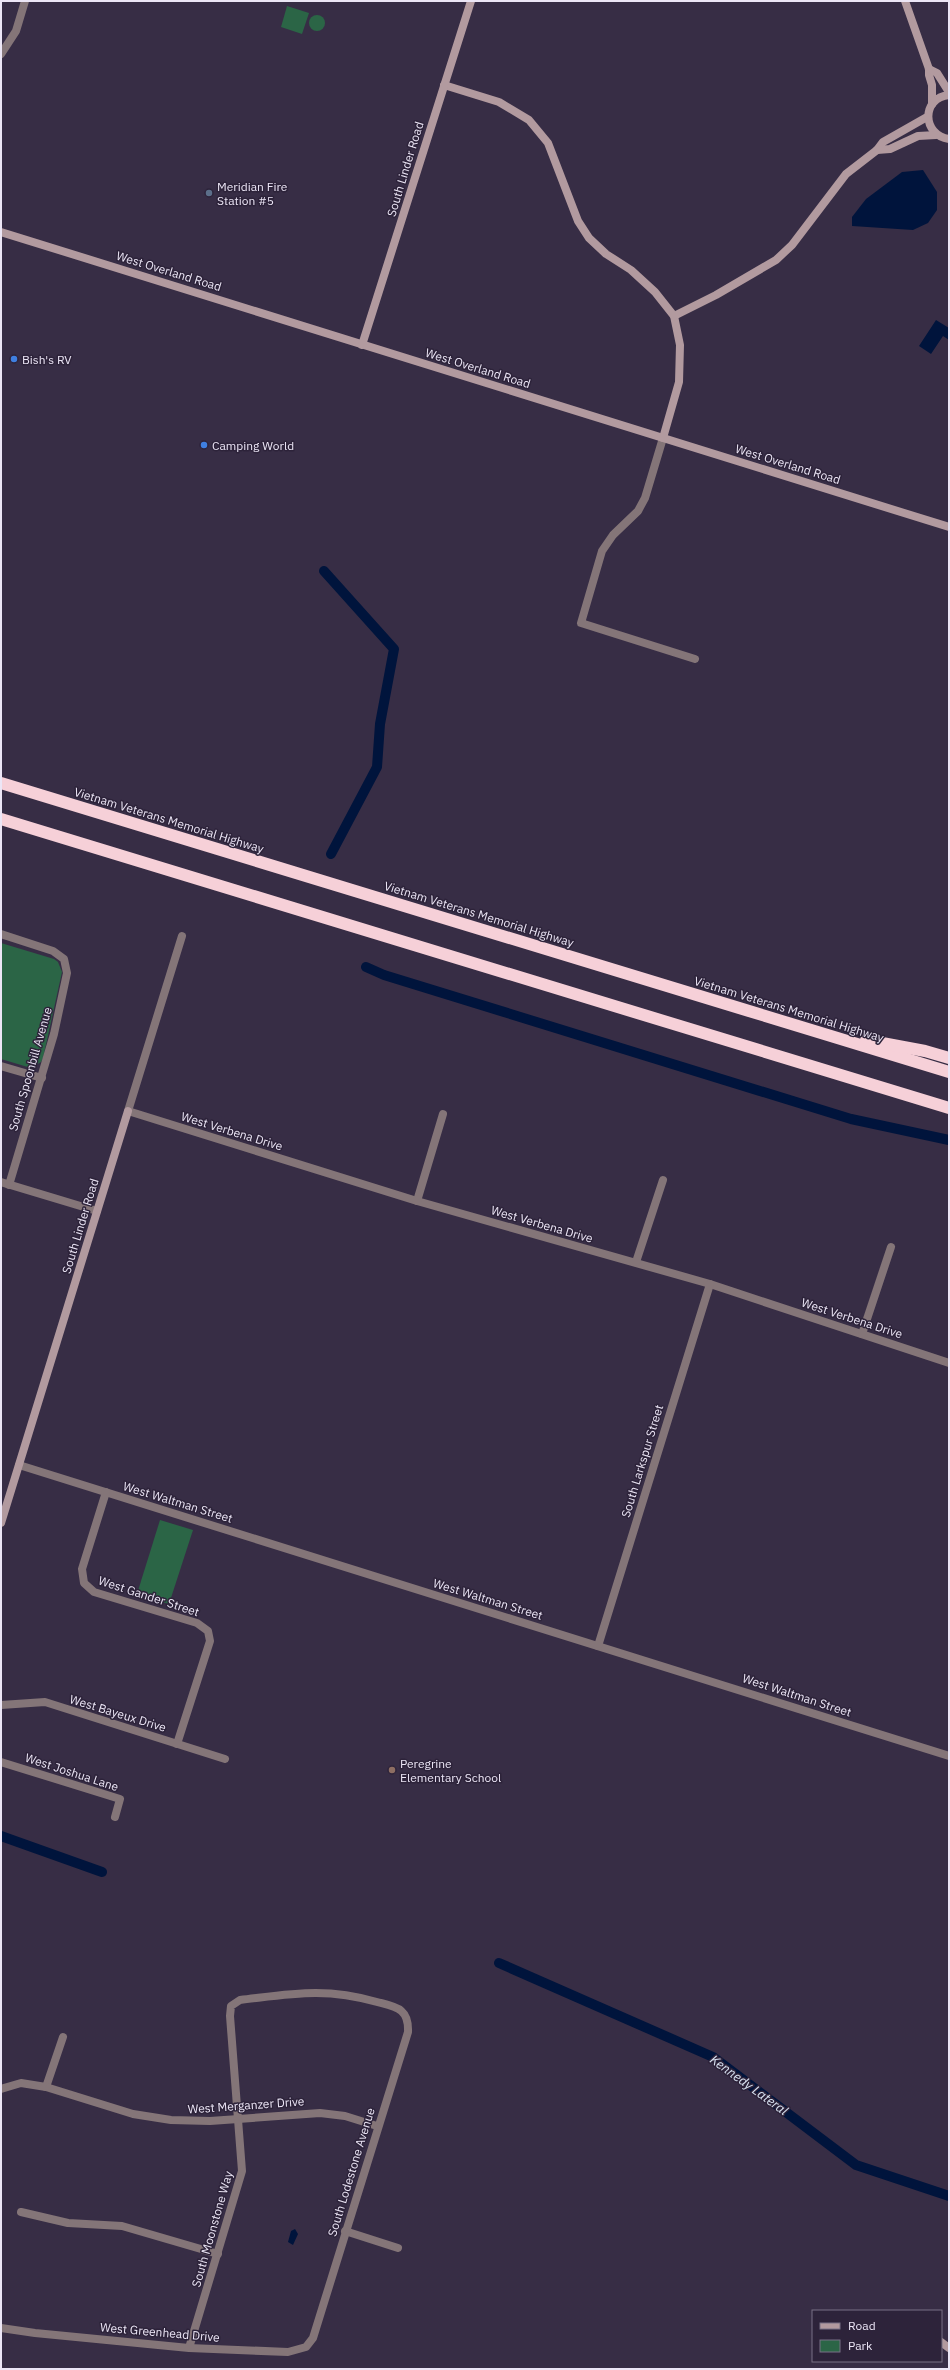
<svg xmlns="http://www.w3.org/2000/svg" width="950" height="2370" font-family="'IBM Plex Sans',sans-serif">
  <rect width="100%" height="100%" fill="#372d45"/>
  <g fill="#2b6546">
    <polygon points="287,6 309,13 302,34 281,27"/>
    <circle cx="317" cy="23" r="8"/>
    <polygon points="1,943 54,959 58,962 62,972 43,1058 41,1062 31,1068 1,1059"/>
    <polygon points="160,1520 193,1530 169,1604 137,1594"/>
  </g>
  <g fill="#00143c">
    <polygon points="923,170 937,192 937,210 928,223 913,230 852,226 852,217 866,199 902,172"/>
    <polygon points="936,320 949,328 949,340 943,336 931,354 919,346"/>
    <polygon points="295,2229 298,2234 293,2245 288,2242 291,2231"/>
  </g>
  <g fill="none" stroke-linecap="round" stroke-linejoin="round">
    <g stroke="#00143c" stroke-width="10">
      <polyline points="324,571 394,649 380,724 377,767 331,854"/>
      <polyline points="366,967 384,975 851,1119 949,1140"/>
      <polyline points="1,1836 102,1872"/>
      <polyline points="499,1963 713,2057 856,2165 949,2196"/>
    </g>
    <g stroke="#847578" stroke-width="8">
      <polyline points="1,54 16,31 25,1"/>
      <polyline points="663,438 645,498 638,511 613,535 602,551 581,623 695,659"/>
      <polyline points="1,934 53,951 64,959 67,973 54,1034 9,1185"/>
      <polyline points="182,936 128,1111 417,1201 710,1284 949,1363"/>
      <polyline points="1,1066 42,1078"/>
      <polyline points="1,1182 97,1211"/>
      <polyline points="417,1201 443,1114"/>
      <polyline points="636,1262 663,1180"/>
      <polyline points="862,1334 891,1247"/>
      <polyline points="19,1465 949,1756"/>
      <polyline points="106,1492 82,1569 84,1583 94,1592 197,1623 208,1631 210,1641 177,1744"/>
      <polyline points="598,1646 710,1284"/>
      <polyline points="1,1705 45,1702 225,1759"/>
      <polyline points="1,1762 120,1799 115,1817"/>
      <polyline points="46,2087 63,2037"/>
      <polyline points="1,2089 21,2083 46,2087 133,2114 171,2120 210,2121 320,2113 345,2116 377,2126"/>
      <polyline points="21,2212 68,2223 122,2226 218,2254"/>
      <polyline points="345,2231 398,2248"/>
      <path d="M1 2328 35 2333 189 2348 288 2352 306 2347 313 2338 408 2032C409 2008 396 2007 377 2002 324 1987 292 1994 240 2000L231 2006 230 2016 242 2171 189 2348"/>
    </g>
    <g stroke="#b29a9f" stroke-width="8">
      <polyline points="905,1 929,69 929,75 932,85 932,104"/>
      <polyline points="929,69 937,73 949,92"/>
      <polyline points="444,85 499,102 529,120 548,143 578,221 589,238 606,254 631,270 655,292 674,316 680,345 679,382 663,438"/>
      <path d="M949 95C921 98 922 135 949 139"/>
      <polyline points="877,150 890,149 918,136 936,135"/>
      <polyline points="1,232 949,527"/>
      <polyline points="674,316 716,295 776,260 792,245 846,174 877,150 883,142 927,117"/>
      <polyline points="362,345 471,1"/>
      <polyline points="1,1523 128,1111"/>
      <polyline points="941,2342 949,2348"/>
    </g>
    <g stroke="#f6d0d8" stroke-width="12">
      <polyline points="1,783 949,1072"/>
      <polyline points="1,819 949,1108"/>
      <polyline points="866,1040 925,1051 949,1058"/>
    </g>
  </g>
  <circle fill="#5c6f8a" stroke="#2d233a" stroke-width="1.5" cx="209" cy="193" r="4"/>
  <g fill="#3f7fe0" stroke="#2d233a" stroke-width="1.5">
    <circle cx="14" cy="359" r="4"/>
    <circle cx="204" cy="445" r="4"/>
  </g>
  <circle fill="#8d6e63" stroke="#2d233a" stroke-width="1.5" cx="392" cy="1770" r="4"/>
  <g text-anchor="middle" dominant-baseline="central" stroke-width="3" stroke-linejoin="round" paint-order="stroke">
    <g font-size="12" fill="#ece6f6" stroke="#2d233a">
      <text transform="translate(405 169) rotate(-73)">South Linder Road</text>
      <text transform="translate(169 271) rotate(17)">West Overland Road</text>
      <text transform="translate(478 368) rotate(17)">West Overland Road</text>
      <text transform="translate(788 464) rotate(17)">West Overland Road</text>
      <text transform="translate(169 820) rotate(17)">Vietnam Veterans Memorial Highway</text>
      <text transform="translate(479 914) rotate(17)">Vietnam Veterans Memorial Highway</text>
      <text transform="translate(789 1009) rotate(17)">Vietnam Veterans Memorial Highway</text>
      <text transform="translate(30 1069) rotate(-74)">South Spoonbill Avenue</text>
      <text transform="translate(232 1131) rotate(17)">West Verbena Drive</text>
      <text transform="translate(542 1224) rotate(16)">West Verbena Drive</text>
      <text transform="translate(80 1226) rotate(-73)">South Linder Road</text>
      <text transform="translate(852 1318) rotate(18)">West Verbena Drive</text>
      <text transform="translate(642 1461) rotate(-73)">South Larkspur Street</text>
      <text transform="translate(178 1502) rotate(17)">West Waltman Street</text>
      <text transform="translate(149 1596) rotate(18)">West Gander Street</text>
      <text transform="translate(488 1599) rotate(17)">West Waltman Street</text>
      <text transform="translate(797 1695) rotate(18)">West Waltman Street</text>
      <text transform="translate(118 1713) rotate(17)">West Bayeux Drive</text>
      <text transform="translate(72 1772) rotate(18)">West Joshua Lane</text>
      <text transform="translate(246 2105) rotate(-4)">West Merganzer Drive</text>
      <text transform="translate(351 2172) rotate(-73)">South Lodestone Avenue</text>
      <text transform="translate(212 2229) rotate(-74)">South Moonstone Way</text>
      <text transform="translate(160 2332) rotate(5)">West Greenhead Drive</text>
    </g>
    <g font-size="12" fill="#ece6f6" stroke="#2d233a" text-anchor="start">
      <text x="217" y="186">Meridian Fire<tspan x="217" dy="14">Station #5</tspan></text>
      <text x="22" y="359">Bish's RV</text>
      <text x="212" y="445">Camping World</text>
      <text x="400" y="1763">Peregrine<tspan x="400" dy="14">Elementary School</tspan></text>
    </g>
    <g font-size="13" font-style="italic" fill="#dae4f3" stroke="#2d233a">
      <text transform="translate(749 2085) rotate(36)">Kennedy Lateral</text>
    </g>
  </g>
  <rect width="950" height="2370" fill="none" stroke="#ece6f6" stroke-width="4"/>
  <rect x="812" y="2310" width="130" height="52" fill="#2d233a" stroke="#797185"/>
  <rect x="820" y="2323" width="20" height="6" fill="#b29a9f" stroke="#797185"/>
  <text x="848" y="2330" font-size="12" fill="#ece6f6">Road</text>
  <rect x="820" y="2340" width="20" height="12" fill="#2b6546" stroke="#797185"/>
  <text x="848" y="2350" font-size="12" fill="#ece6f6">Park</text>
</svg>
